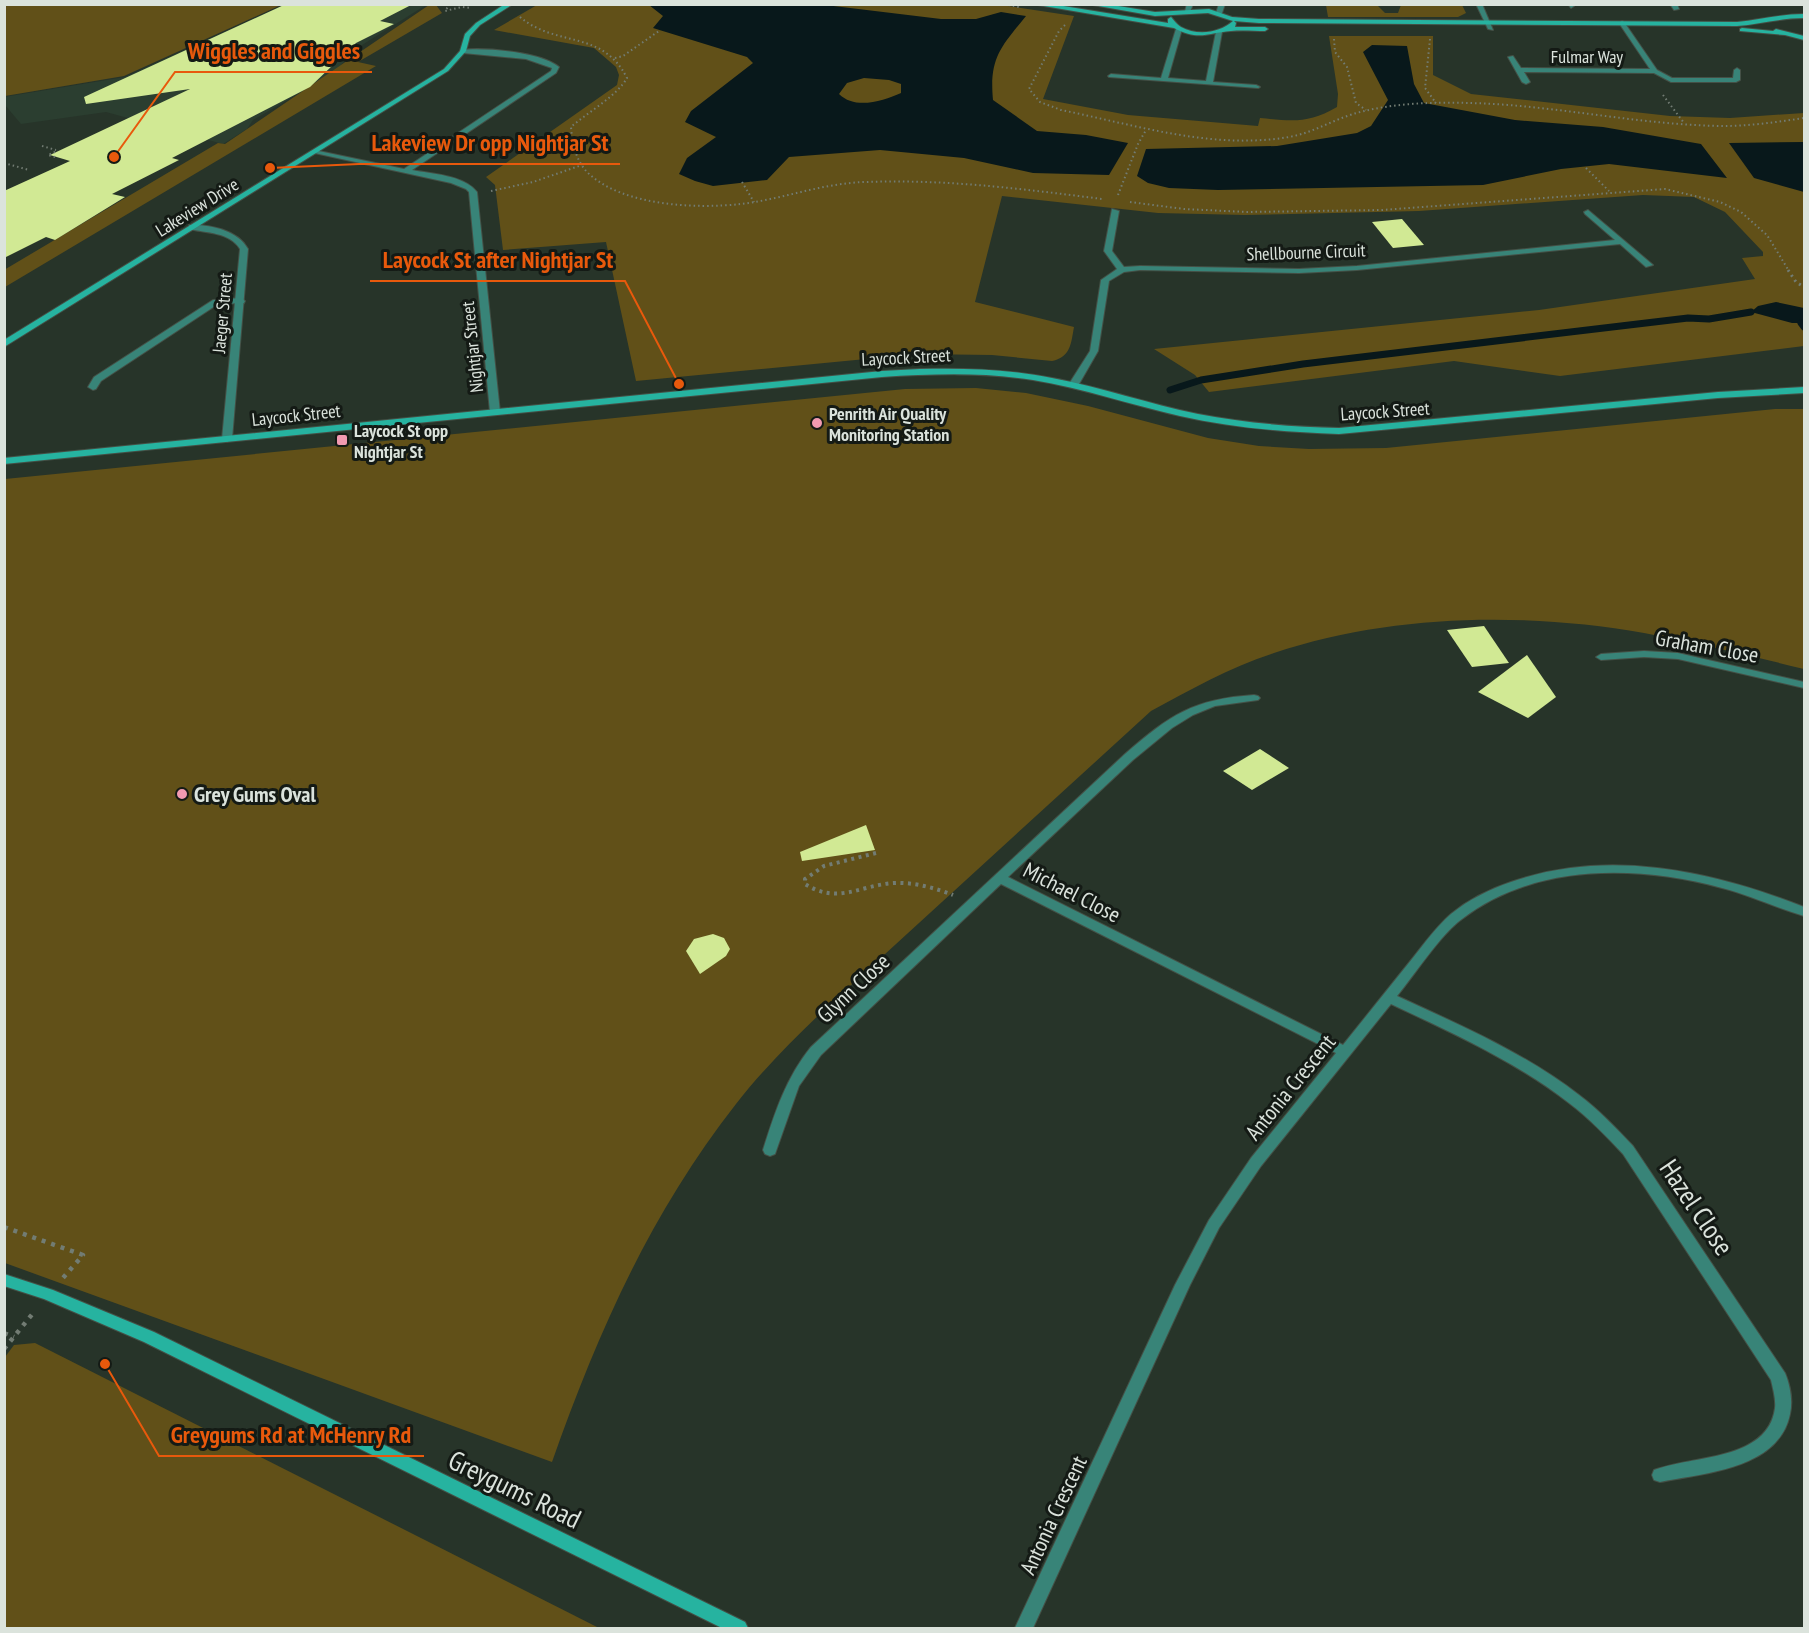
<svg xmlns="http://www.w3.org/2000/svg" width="1809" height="1633" font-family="'PT Sans Narrow',sans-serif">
  <rect width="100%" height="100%" fill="#273429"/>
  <polygon fill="#2b3e30" points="284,5 426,5 354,50 340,66 322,80 253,120 247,129 223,144 106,112 21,124 5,105 4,97 125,77"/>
  <g fill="#615018">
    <polygon points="5,4 281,4 281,5 124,76 5,96"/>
    <path d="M995 4 1074 16 1043 99 1128 115 1258 126 1260 118C1292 121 1308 124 1337 107L1338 94 1329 36H1433V75L1471 94 1670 116 1730 118 1804 113V346L1560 376 1454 361 1209 392 1195 375 1154 349 1539 310 1755 279 1742 258 1763 256V252L1725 212 1694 197 1643 195 1419 211 1245 215 1158 213 1002 196 975 302 1074 327C1071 343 1071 357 1052 361L992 355 918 354 636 381 606 242 503 250 495 185 486 177 617 85 619 75 616 67 594 48 494 30 537 5Z"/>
    <polygon points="429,5 436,5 442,13 358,62 376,66 5,287 4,270 218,143 225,144"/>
    <polygon points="1326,5 1377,5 1385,13 1398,13 1401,5 1462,5 1466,13 1458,17 1328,17"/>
    <path d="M976 388 1026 393 1088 406 1208 438 1259 446 1309 449 1386 448 1775 409H1804V669C1751 656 1698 643 1644 633 1524 612 1391 614 1274 653 1231 667 1191 689 1151 711L826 1008C795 1038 763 1069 736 1104 650 1214 598 1332 552 1462L5 1263V479L905 389Z"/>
    <polygon points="35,1343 599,1628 5,1628 5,1357 14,1345"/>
  </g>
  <g fill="#08181b" fill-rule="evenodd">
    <path d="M817 4 941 19H976L1001 12 1026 16C1001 47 989 58 993 100L1037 131 1086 135 1128 143 1109 175 1033 173 964 158 880 150 789 157 767 180 713 186 695 181 679 174 687 158 716 137 685 122 691 111 753 63 747 57 653 28 663 16 649 5H643ZM864 78 889 80 901 84V93C883 101 855 110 839 94L847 83Z"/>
    <polygon points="1372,45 1407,46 1414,84 1424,103 1515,120 1603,127 1701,144 1727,178 1609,164 1561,169 1483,185 1218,190 1169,188 1148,183 1137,176 1146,149 1277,146 1357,133 1371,126 1388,100 1363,52"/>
    <polygon points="1804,142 1804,192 1754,178 1729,143"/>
    <polygon points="1776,302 1804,308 1804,323 1792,323 1751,312 1758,306"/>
  </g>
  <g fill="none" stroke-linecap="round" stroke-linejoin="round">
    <g stroke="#08181b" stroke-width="7">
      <polyline points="1801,323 1804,327"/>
      <polyline points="1170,390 1201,380 1303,364 1688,318 1709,319 1751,312"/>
    </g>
  </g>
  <g fill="#d1e994">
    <polygon points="286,4 413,4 380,21 394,24 356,43 310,87 172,158 179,160 112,194 125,197 55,240 46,237 4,258 4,191 70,161 50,155 190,89 86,104 84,97"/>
    <polygon points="1402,219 1424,245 1393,248 1372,222"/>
    <polygon points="1484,626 1509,663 1472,667 1447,630"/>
    <polygon points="1527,655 1556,697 1528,718 1478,692"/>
    <polygon points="1260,749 1289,768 1252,790 1223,771"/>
    <polygon points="866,825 875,850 802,861 800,852"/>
    <polygon points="713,934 724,938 730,949 726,956 700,974 686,951 694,939"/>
  </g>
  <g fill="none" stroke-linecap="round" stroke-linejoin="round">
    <g stroke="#445046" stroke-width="2">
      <g id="lane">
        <polygon points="1568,4 1574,4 1574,6 1571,8"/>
        <polygon points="1670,4 1677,4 1679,9 1674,10"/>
        <polygon points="241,298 245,301 244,303 218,304 101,381 96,389 93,390 88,387 94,377 213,300"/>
      </g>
    </g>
    <g stroke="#445046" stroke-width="2">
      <g id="street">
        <polygon points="1187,4 1193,4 1190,12 1185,11"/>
        <polygon points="1219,4 1225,4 1222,13 1219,15 1216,13"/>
        <polygon points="1476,4 1482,4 1493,30 1488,29"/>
        <polygon points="1622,21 1624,22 1657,70 1672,78 1733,78 1734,70 1737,68 1740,70 1740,80 1736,82 1671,82 1654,73 1524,72 1530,82 1526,84 1522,82 1508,57 1513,56 1521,68 1650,69 1619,23"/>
        <polygon points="1179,27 1182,29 1168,78 1206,81 1216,32 1219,30 1222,32 1213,82 1256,85 1260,87 1258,88 1109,77 1108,76 1111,74 1161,78 1176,29"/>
        <path d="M461 50C484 47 541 52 559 67L556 73 412 170C432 174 464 175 477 192L500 412 495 415 490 412 469 192 466 189 451 183 310 152 314 150 404 169 551 71 552 68 526 59 463 53 460 51Z"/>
        <polygon points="1112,209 1119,211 1112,251 1124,267 1140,266 1299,269 1357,266 1615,240 1585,214 1584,212 1588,210 1653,265 1646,267 1620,244 1357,270 1299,273 1140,270 1124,272 1109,281 1098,351 1079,384 1074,387 1069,384 1090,351 1101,280 1117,269 1104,251"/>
        <path d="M189 225C209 224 238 230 248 249L232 439 227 442 222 439 240 249C230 232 206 233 189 229Z"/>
        <polygon points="1644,651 1678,653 1804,682 1804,688 1678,659 1644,657 1601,660 1596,657 1601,654"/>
        <path d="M1254 695 1258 696 1260 698 1258 700 1215 706 1193 715 1172 728 1133 760 1008 877 1343 1045C1366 1016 1389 988 1412 959 1424 944 1436 927 1451 914 1468 900 1490 889 1511 882 1608 848 1712 871 1804 907V916C1776 908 1750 895 1722 888 1637 865 1535 863 1462 919 1441 934 1415 974 1397 996 1460 1025 1525 1053 1579 1095 1599 1110 1616 1128 1633 1146L1785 1373C1790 1385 1793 1401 1790 1414 1779 1469 1705 1473 1660 1482L1654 1480 1652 1475 1654 1470C1693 1455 1768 1461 1775 1408 1776 1399 1773 1389 1771 1380L1623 1154C1606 1136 1589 1118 1569 1103 1515 1061 1452 1033 1391 1004L1261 1166 1219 1228 1190 1285 1033 1628H1015L1175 1285 1209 1220 1251 1158 1336 1053 1001 884 821 1055 799 1086 775 1154 770 1156 765 1154 763 1150C775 1112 786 1078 811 1047L1125 754C1170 715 1193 699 1254 695Z"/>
      </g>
    </g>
    <g stroke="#445046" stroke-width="2">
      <g id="secondary">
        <polygon points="505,4 513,4 480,25 470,36 466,51 448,71 4,347 4,340 444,69 460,51 465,34 476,23"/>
        <path d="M1032 4H1051L1168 23V19L1171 17C1174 20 1176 24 1181 27 1197 36 1220 33 1233 21L1208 13 1155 16 1087 4H1106L1155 12 1209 9 1232 17 1259 19 1737 22C1760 20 1781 14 1804 14V18C1782 18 1760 24 1737 26L1259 23 1234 21 1236 23 1235 27H1265L1268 29 1265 31C1254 31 1242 30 1231 31 1207 33 1199 41 1174 28Z"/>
        <polygon points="1742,28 1773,31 1776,29 1804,36 1804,40 1785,35 1740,31 1740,29"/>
        <path d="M920 369C964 368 1008 369 1052 378 1101 387 1149 404 1198 414 1245 423 1292 427 1339 428L1718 392 1804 387V393L1718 398 1339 434C1285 432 1232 428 1180 416 1131 405 1083 388 1033 380 983 372 932 374 882 377L4 464V458L882 371Z"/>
        <polygon points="4,1274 53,1290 154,1332 745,1622 748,1628 722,1628 144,1342 44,1299 4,1286"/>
      </g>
    </g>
    <g stroke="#727c73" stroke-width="2" stroke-dasharray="1.5 3" stroke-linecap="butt">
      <polyline points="450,4 445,11 462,7 471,8"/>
      <polyline points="1004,4 1019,7"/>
      <path d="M520 17C557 48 602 29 627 78 617 96 588 112 571 127 572 143 576 161 588 173 623 206 695 209 741 204 783 199 823 183 866 182 945 179 1024 189 1102 199"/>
      <path d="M1065 25 1059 31 1029 89 1040 102 1061 110C1136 125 1212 150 1289 137 1312 133 1331 121 1353 114 1390 103 1432 102 1470 103 1555 105 1638 125 1723 126 1750 126 1777 122 1804 118"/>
      <polyline points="1334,39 1335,52 1347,67 1356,103 1366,110"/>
      <polyline points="1430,39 1425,88 1436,103"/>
      <polyline points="615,58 623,56 659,31"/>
      <polyline points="1663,95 1684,123"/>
      <polyline points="42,146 56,150"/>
      <polyline points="55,157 48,155 57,151"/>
      <polyline points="4,163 29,170"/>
      <polyline points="1586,168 1609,191"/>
      <polyline points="742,182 754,202"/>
      <polyline points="491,191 533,182 582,165"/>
      <polyline points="1118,195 1138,144 1146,130"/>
      <polyline points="1130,202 1184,209 1247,212 1382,210 1665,189 1720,202 1741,212 1767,235 1789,271"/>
    </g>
    <polyline stroke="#727c73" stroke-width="3" stroke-dasharray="2 4" stroke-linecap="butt" points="1788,270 1796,282 1804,287"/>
    <path stroke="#727c73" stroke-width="4" stroke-dasharray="3 4.5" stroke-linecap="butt" d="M876 853 824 866 805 879V884C838 905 860 885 894 883 914 882 935 888 953 895"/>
    <g stroke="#727c73" stroke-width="4.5" stroke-dasharray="4 6" stroke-linecap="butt">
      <polyline points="4,1227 83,1255 62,1279"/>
      <polyline points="4,1333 14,1337"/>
      <polyline points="4,1349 34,1312"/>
    </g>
    <use href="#lane" fill="#388478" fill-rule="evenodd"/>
    <use href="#street" fill="#388478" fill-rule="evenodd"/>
    <use href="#secondary" fill="#26b3a0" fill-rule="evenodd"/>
  </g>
  <g fill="#f19ab1" stroke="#141a15" stroke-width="2">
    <circle cx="817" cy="423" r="6"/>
    <rect x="336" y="434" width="12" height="12" rx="3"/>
    <circle cx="182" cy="794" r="6"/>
  </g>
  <g text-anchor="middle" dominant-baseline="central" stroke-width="6" stroke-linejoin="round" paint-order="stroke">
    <g font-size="18" fill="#dbe3dc" stroke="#141a15">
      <text x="1587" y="56">Fulmar Way</text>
      <text transform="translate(197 207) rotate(-32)">Lakeview Drive</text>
      <text transform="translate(1306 252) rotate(-2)">Shellbourne Circuit</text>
      <text transform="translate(222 313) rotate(-85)">Jaeger Street</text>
      <text transform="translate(472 347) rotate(-96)">Nightjar Street</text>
      <text transform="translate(906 357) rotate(-3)">Laycock Street</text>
      <text transform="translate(1385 411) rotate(-4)">Laycock Street</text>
      <text transform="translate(296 415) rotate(-6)">Laycock Street</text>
    </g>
    <g font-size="18" font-weight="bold" fill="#dbe3dc" stroke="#141a15" text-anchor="start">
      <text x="829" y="413">Penrith Air Quality<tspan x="829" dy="21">Monitoring Station</tspan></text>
      <text x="354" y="430">Laycock St opp<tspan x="354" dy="21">Nightjar St</tspan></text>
    </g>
    <g font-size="22" fill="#dbe3dc" stroke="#141a15">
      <text transform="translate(1707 646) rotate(10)">Graham Close</text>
      <text transform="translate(1072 892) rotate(27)">Michael Close</text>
      <text transform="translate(853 988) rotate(-43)">Glynn Close</text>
      <text transform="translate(1290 1087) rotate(-51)">Antonia Crescent</text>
      <text transform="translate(1053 1515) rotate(-65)">Antonia Crescent</text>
    </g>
    <g font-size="22" font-weight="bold" fill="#dbe3dc" stroke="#141a15" text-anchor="start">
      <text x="194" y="794">Grey Gums Oval</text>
    </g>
    <g font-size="27" fill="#dbe3dc" stroke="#141a15">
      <text transform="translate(1697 1207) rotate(56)">Hazel Close</text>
      <text transform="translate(515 1489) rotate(26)">Greygums Road</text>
    </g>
  </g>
  <path fill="none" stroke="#e8590c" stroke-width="2" d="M114 157L175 72H372M270 168L359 164H620M679 384L625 281H370M105 1364L159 1456H424"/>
  <g fill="#e8590c" stroke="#141a15" stroke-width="2">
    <circle cx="114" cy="157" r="6"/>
    <circle cx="270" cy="168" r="6"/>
    <circle cx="679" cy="384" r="6"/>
    <circle cx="105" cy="1364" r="6"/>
  </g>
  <g font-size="24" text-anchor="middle" font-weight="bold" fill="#e8590c" stroke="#141a15" stroke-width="6" stroke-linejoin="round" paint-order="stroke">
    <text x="274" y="59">Wiggles and Giggles</text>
    <text x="490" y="151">Lakeview Dr opp Nightjar St</text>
    <text x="498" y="268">Laycock St after Nightjar St</text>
    <text x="291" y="1443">Greygums Rd at McHenry Rd</text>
  </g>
  <rect width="1809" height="1633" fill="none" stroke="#dbe3dc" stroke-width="12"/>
</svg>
